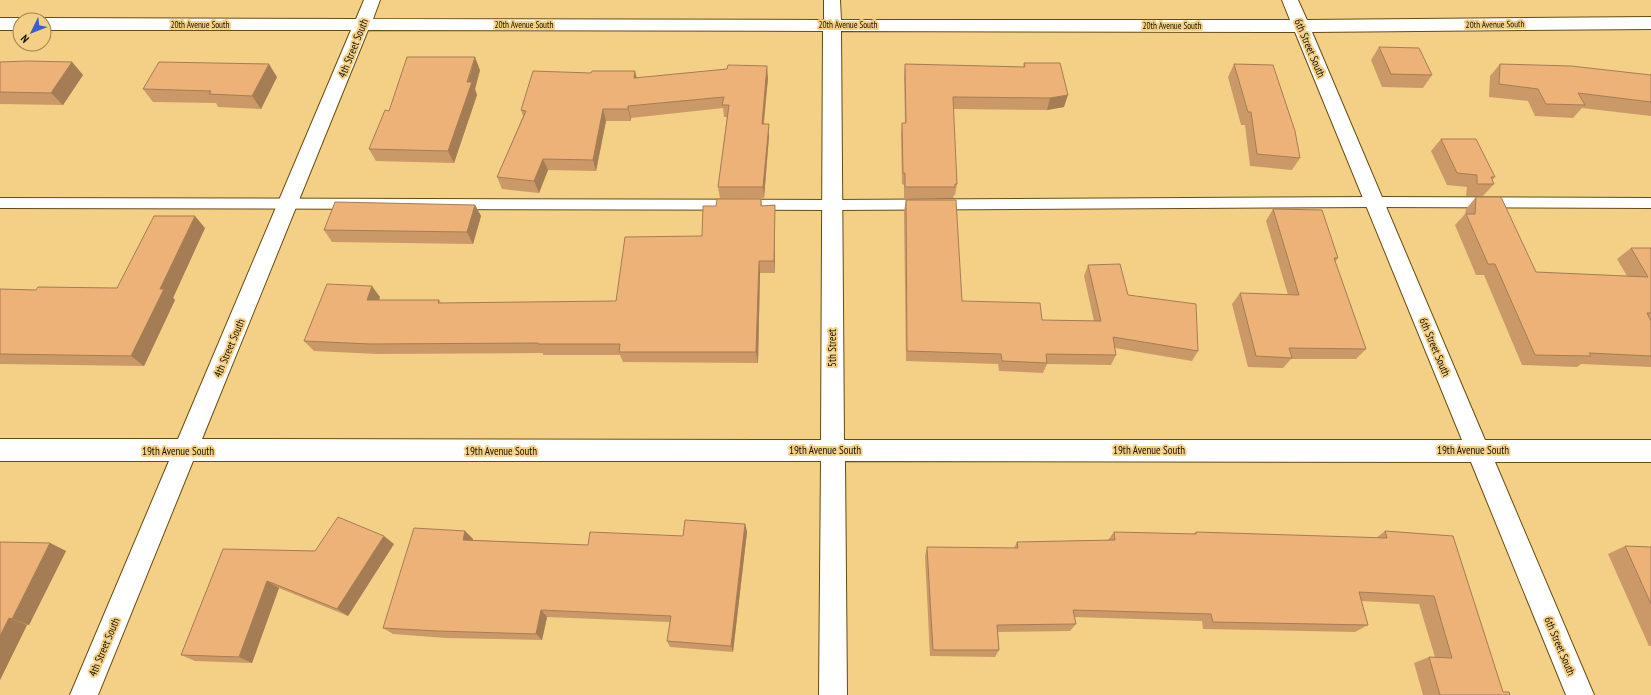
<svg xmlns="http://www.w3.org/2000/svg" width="1651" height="695" font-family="'PT Sans Narrow',sans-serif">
  <rect width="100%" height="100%" fill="#f3d086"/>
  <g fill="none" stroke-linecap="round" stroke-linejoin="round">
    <g stroke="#654d11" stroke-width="2">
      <polygon id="lane" points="1374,197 1651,198 1651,208 1374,207 832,210 0,208 0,198 832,200"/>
    </g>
    <g stroke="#654d11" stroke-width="2">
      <g id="street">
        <path d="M364 0H380L373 19 824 20V0H840L841 20H1290L1282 0H1298L1307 20 1651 17V29L1312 32 1485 440H1651V462H1495L1594 695H1566L1471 462 845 461 847 695H819L821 461H193L98 695H70L169 461H0V439H178L351 30H44V20H38L44 18 356 19ZM368 30 823 31 821 440 202 439ZM841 31 1295 32 1462 440H844Z"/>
        <polygon points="0,18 20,18 26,20 20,20 20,30 0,30"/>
      </g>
    </g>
    <use href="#lane" fill="#fff" fill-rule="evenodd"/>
    <use href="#street" fill="#fff" fill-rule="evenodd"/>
  </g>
  <g fill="#cb9967">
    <polygon points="1379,47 1432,75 1423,88 1382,87 1371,60"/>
    <polygon points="0,62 72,62 83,75 63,105 0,104"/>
    <polygon points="1024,63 1064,107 1047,110 953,109 957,184 955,195 954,195 953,198 904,198 904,185 902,184 901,134 902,123 905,123 904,76 905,64 1023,67"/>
    <polygon points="1234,64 1300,158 1292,170 1250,166 1245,125 1241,125 1228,77"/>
    <polygon points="1500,64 1650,75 1651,74 1651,116 1582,108 1573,118 1535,116 1528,101 1489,97 1490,76"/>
    <polygon points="480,70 475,89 477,95 454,163 376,161 369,149 389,111"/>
    <polygon points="591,73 637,78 768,78 764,124 769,136 764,198 720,198 718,187 727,117 724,117 723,108 631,118 631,121 606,121 596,171 548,170 539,193 502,189 497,177 523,116 521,110"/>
    <polygon points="277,77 261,109 218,107 216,103 153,102 143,89"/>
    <polygon points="1441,139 1495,177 1492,180 1494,184 1483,196 1466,196 1467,187 1447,185 1431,151"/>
    <polygon points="1476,197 1536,272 1627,276 1617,259 1631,248 1651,248 1651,367 1581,364 1577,367 1522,365 1484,275 1476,275 1455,225 1465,214 1466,209"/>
    <polygon points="761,199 762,206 775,205 775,273 760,273 758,363 623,362 620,355 543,355 543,353 378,354 314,351 304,341 380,297 379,300 439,300 441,303 616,301 702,236 716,206"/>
    <polygon points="906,200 962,301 1042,320 1094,321 1084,276 1088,265 1128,295 1198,351 1192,361 1115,348 1116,355 1111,365 1047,364 1043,373 999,371 998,364 906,361 904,211"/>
    <polygon points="475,205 481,216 473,244 332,242 324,230"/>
    <polygon points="1273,209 1338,258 1335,262 1366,349 1356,359 1291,359 1283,368 1248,367 1232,304 1240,293 1288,295 1266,221"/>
    <polygon points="205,228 173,298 175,300 144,366 0,364 0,289 36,290 117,288"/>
    <polygon points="745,524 747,532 733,652 670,647 667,641 670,622 547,617 542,640 446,638 393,634 383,628 465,531 473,539 472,540 588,545 683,536"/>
    <polygon points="1385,531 1453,536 1503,692 1510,695 1423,695 1414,663 1429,657 1435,657 1419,604 1361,601 1368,625 1355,632 1203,629 1202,621 1074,617 1076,624 1070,631 998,632 999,650 995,657 930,656 925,556 927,547 1014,548 1017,542 1108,540 1114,532 1193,534 1196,532 1376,538"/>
    <polygon points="0,542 50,543 66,551 29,625 27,625 0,680"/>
    <polygon points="394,544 348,616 279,588 252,663 195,661 181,655 223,549 315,551"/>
    <polygon points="1625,546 1651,547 1651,647 1651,646 1649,646 1608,554"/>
  </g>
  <g fill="#a57d54">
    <polygon points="475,57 480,70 475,89 477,95 454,163 448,151"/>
    <polygon points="72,62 83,75 63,105 51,93"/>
    <polygon points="269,64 277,77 261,109 252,96"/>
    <polygon points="767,66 768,78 762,136 762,124"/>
    <polygon points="635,71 638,83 634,78"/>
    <polygon points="1068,95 1064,107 1047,110 1050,98"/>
    <polygon points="628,106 631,118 631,121 628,109"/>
    <polygon points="603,109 606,121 596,171 593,160"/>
    <polygon points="769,124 769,136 764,198 763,187"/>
    <polygon points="543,159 548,170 539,193 534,181"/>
    <polygon points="475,205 481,216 473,244 467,232"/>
    <polygon points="775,205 775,273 774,261"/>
    <polygon points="195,216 205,228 173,298 175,300 144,366 131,356 160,289"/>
    <polygon points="759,261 760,273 758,363 756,352"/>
    <polygon points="372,286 380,297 375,311 367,300"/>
    <polygon points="745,524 747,532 733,652 731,646"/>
    <polygon points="465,531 473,539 470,548 463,540"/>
    <polygon points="384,536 394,544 348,616 337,609"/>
    <polygon points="50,543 66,551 29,625 12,619"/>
    <polygon points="267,581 279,588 252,663 239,657"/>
    <polygon points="541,610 547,617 542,640 536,634"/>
    <polygon points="9,618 27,625 0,680 0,636"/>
  </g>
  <g fill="#ecb278" stroke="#a57d54">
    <polygon points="1379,47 1419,48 1432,75 1391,74"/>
    <polygon points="407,57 475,57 467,82 472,82 448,151 369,149 385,110 389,111"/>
    <polygon points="28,61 72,62 51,93 0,92 0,62"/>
    <polygon points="159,62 269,64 252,96 209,94 211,91 143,89"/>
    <polygon points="1024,63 1060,63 1068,95 1050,98 953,97 957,184 955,184 955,187 905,187 905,173 903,173 902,123 906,123 905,64 1025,67"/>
    <polygon points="1234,64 1273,65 1295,131 1300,158 1257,154 1251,112 1248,112"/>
    <polygon points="1500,64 1571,66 1651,75 1651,102 1578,93 1585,105 1546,104 1538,89 1499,84"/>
    <polygon points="728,65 767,66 762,124 769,124 763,187 718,187 729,105 722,105 724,97 628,106 628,109 603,109 593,160 543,159 534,181 497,177 526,111 521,110 533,71 591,73 592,71 635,71 634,78 727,69"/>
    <polygon points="1441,139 1476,139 1495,177 1491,177 1494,184 1477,184 1477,175 1457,173"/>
    <polygon points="1476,197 1501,197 1536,272 1648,277 1631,248 1651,248 1651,313 1647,313 1651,321 1651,356 1589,353 1591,356 1535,355 1495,264 1488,264 1466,214 1475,214"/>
    <polygon points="717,199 761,199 761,206 775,205 774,261 759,261 756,352 619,352 620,344 538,344 538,343 370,344 304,341 327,284 372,286 367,300 439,300 438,303 616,301 625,237 702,236 703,206 716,206"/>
    <polygon points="906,200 956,200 962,301 1040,303 1042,320 1101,321 1088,265 1120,264 1128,295 1196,304 1198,351 1113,337 1116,355 1046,354 1047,363 1002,361 1001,354 907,351"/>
    <polygon points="335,202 475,205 467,232 324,230"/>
    <polygon points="1273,209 1322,210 1338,258 1334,258 1366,349 1289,348 1292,358 1256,356 1240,293 1299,295"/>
    <polygon points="154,216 195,216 160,289 164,289 131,356 0,354 0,289 36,290 38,287 117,288"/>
    <polygon points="338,517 384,536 337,609 267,581 239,657 181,655 223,549 315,551"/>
    <polygon points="685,520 745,524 731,646 667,641 671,616 541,610 536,634 437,631 383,628 414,528 465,531 463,540 588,545 590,532 683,536"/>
    <polygon points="1385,531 1453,536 1503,692 1509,692 1510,695 1440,695 1429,657 1452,658 1434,596 1359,592 1368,625 1213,622 1211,614 1073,610 1076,624 997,625 999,650 933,650 927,547 1018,548 1017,542 1115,540 1114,532 1196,534 1196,532 1387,538"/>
    <polygon points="0,542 50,543 12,619 9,618 0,636"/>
    <polygon points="1625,546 1651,547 1651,604"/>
  </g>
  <g text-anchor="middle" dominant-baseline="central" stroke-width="4" stroke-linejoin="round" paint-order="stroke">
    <g font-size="9" fill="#1a1000" stroke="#f3d086">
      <text x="200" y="24">20th Avenue South</text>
      <text x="524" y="24">20th Avenue South</text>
      <text x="848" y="24">20th Avenue South</text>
      <text transform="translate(1495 24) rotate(-1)">20th Avenue South</text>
      <text x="1172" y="25">20th Avenue South</text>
    </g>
    <g font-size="11" fill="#1a1000" stroke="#f3d086">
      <text transform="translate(353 48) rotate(-68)">4th Street South</text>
      <text transform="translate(1310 48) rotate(67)">6th Street South</text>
      <text transform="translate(1435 347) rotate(67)">6th Street South</text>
      <text transform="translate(229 348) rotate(-67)">4th Street South</text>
      <text transform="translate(832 348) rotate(-90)">5th Street</text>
      <text x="825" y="450">19th Avenue South</text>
      <text x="1149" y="450">19th Avenue South</text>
      <text x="1473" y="450">19th Avenue South</text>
      <text x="178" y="451">19th Avenue South</text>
      <text x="501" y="451">19th Avenue South</text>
      <text transform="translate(1560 646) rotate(67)">6th Street South</text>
      <text transform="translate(104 647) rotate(-67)">4th Street South</text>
    </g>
  </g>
  <g transform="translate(32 32) rotate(227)"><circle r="19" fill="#f3d086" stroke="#9c8350"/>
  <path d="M0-3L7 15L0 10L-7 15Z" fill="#365fcf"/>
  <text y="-6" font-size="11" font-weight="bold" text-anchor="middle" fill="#1a1000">N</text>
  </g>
</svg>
